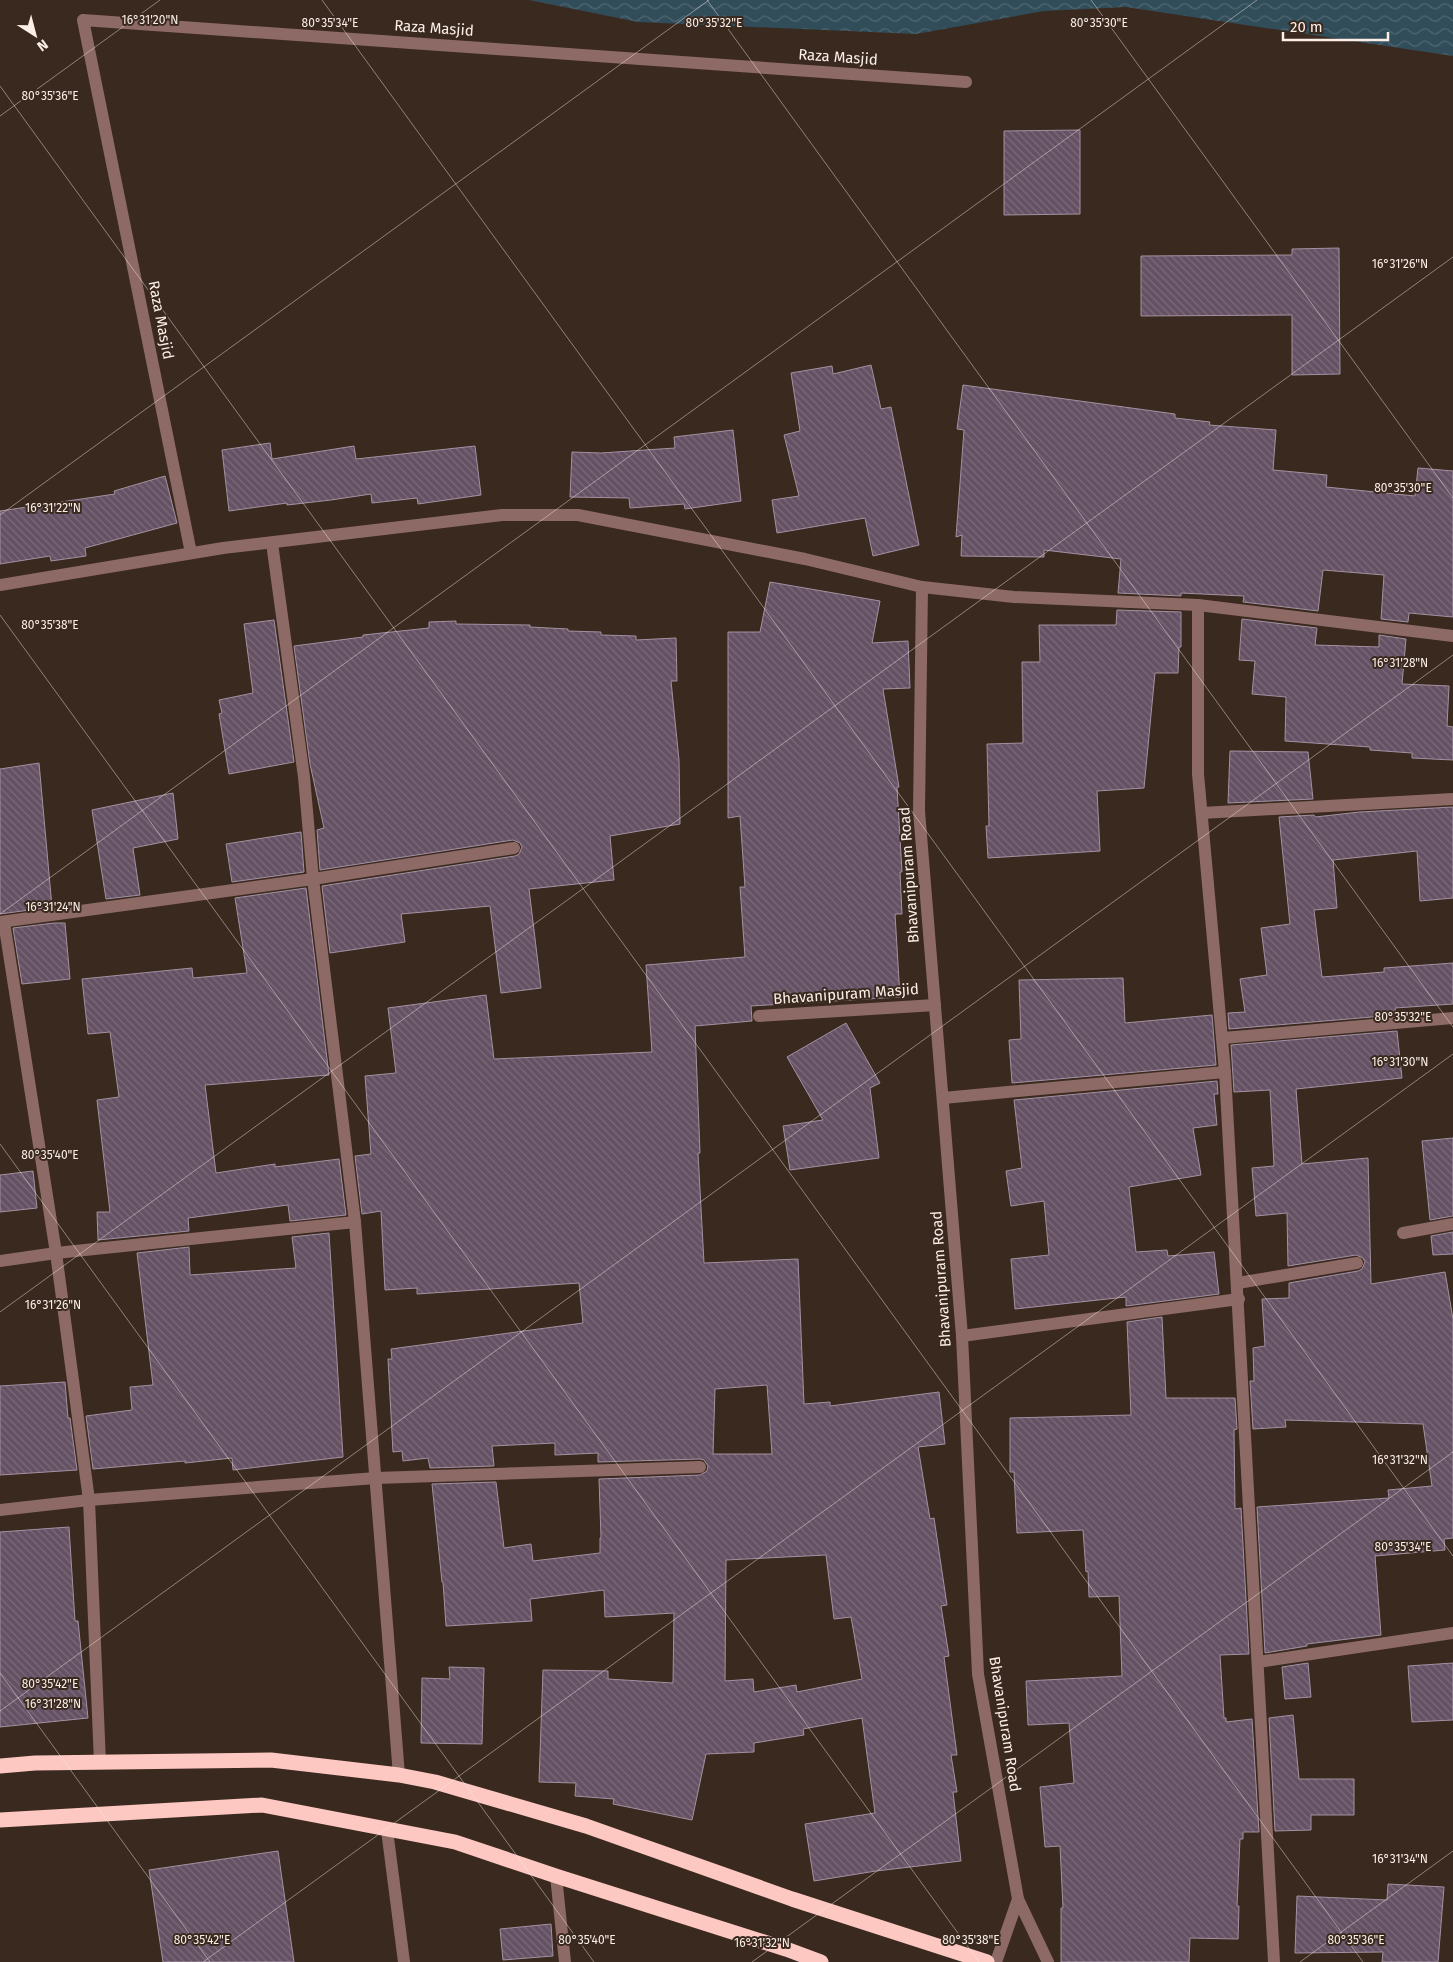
<svg xmlns="http://www.w3.org/2000/svg" width="1453" height="1962" font-family="'Fira Sans',sans-serif">
  <defs>
    <pattern id="water-waves" width="16" height="10" patternUnits="userSpaceOnUse" patternTransform="scale(1.25)"><rect width="16" height="10" fill="#314d5a"/><path d="M0 5q4-4 8 0t8 0" fill="none" stroke="#506772"/></pattern>
    <pattern id="building-back-hatch" width="6" height="6" patternUnits="userSpaceOnUse" patternTransform="scale(1.25)"><rect width="6" height="6" fill="#655164"/><path d="M-1 5l2 2M0 0l6 6M5-1l2 2" fill="none" stroke="#7c6a7a"/></pattern>
  </defs>
  <rect width="100%" height="100%" fill="#3a291f"/>
  <polygon fill="url(#water-waves)" points="529,0 1453,0 1453,56 1126,7 1044,11 916,34 638,22"/>
  <g fill="url(#building-back-hatch)" stroke="#a391a1" fill-rule="evenodd">
    <polygon points="1080,130 1080,214 1004,215 1004,131"/>
    <polygon points="1339,248 1340,374 1292,375 1292,315 1141,316 1141,256 1292,255 1292,249"/>
    <polygon points="871,365 881,409 891,407 919,545 873,556 865,518 777,533 772,500 799,496 784,435 800,431 791,373 832,366 833,374"/>
    <polygon points="963,385 1175,414 1175,418 1210,422 1209,425 1276,430 1273,470 1327,475 1326,487 1415,496 1418,468 1453,471 1453,617 1409,613 1408,622 1381,619 1384,575 1323,570 1318,611 1243,602 1244,596 1181,593 1181,596 1118,593 1121,559 1044,550 1044,557 961,556 962,535 956,537 964,430 957,429"/>
    <polygon points="733,430 741,501 685,509 684,504 630,508 629,498 570,497 572,452 601,453 675,448 674,437"/>
    <polygon points="270,443 272,459 354,446 356,459 475,446 481,495 418,504 417,498 372,503 371,494 331,500 287,505 287,503 229,511 222,450"/>
    <polygon points="165,476 177,523 85,548 86,556 51,561 50,556 0,564 0,511 115,494 114,491"/>
    <path d="M770 582 880 601 872 643 908 641 910 688 883 689 899 787H897L902 872H900L902 914H895L900 997 751 1006 752 1021 695 1026 700 1153H698L704 1263 798 1259 804 1404 830 1402V1406L939 1392 945 1444 918 1447 930 1519 934 1518 947 1605 941 1606 949 1656 944 1657 957 1755H951L957 1792H953L961 1861 876 1871 814 1881 805 1824 875 1813 862 1718 803 1729 804 1735 754 1743V1752L706 1754 692 1820 613 1804 614 1799 575 1796 576 1783 539 1782 543 1670 608 1671V1679L673 1683 674 1613 605 1617 604 1590 530 1599 532 1621 446 1626 443 1582H442L432 1484 496 1482 504 1548 531 1544 533 1561 600 1553V1538L601 1537 599 1479 700 1475 707 1471 708 1466 704 1460 700 1459 598 1462V1453L555 1455V1443L492 1446 494 1466 430 1468 428 1458 403 1461 402 1451 393 1452 388 1359H392L391 1349 583 1323 579 1283 417 1294V1288L385 1290 381 1211 362 1214 355 1156 371 1154 365 1076 396 1073 388 1008 486 995 494 1059 652 1052 646 965 745 957 740 887H745L740 816 728 818V632H760ZM767 1385 772 1454H713L715 1389ZM826 1555 834 1619 851 1617 862 1679 797 1692 796 1685 754 1692 753 1679 725 1681 726 1560Z"/>
    <polygon points="1117,610 1181,612 1181,647 1179,647 1178,673 1155,673 1144,788 1097,791 1100,851 988,858 986,826 989,826 987,744 1023,743 1022,662 1040,662 1039,625 1116,625"/>
    <polygon points="1242,619 1317,628 1315,645 1379,647 1379,635 1406,639 1402,684 1449,686 1447,726 1453,727 1453,760 1412,758 1412,753 1370,750 1370,747 1285,741 1286,697 1252,694 1255,661 1239,660"/>
    <polygon points="274,620 294,762 229,774 219,714 222,713 219,700 253,693 244,624"/>
    <polygon points="456,621 456,624 530,625 530,627 568,629 568,631 601,632 601,635 636,636 636,640 676,638 677,681 671,681 679,760 680,824 610,836 614,880 529,889 541,988 501,993 490,906 401,914 405,942 330,953 322,886 515,856 519,854 522,847 520,843 513,840 320,870 317,830 324,828 310,764 294,646 363,637 363,635 429,628 429,622"/>
    <polygon points="1230,751 1308,752 1313,799 1228,803"/>
    <polygon points="39,763 52,907 0,914 0,769"/>
    <polygon points="173,793 178,839 133,848 140,895 106,899 92,810"/>
    <polygon points="1453,807 1453,898 1420,901 1417,851 1333,860 1337,908 1314,910 1322,977 1384,972 1384,968 1453,963 1453,1004 1395,1008 1396,1015 1229,1029 1228,1013 1245,1012 1240,979 1267,975 1261,928 1290,924 1279,817 1314,815 1315,817 1360,812"/>
    <polygon points="301,832 304,872 232,882 226,844"/>
    <polygon points="306,888 329,1075 205,1085 216,1173 275,1164 275,1167 339,1159 346,1215 290,1221 288,1205 188,1218 189,1231 98,1240 97,1212 110,1212 97,1100 119,1097 110,1032 88,1034 82,979 192,968 193,978 247,973 235,898"/>
    <polygon points="54,923 65,923 70,979 22,984 13,928"/>
    <polygon points="1123,978 1125,1023 1212,1015 1216,1065 1012,1083 1009,1040 1021,1039 1019,980"/>
    <polygon points="846,1023 880,1083 870,1088 879,1158 790,1170 783,1126 823,1120 787,1057"/>
    <polygon points="1397,1031 1402,1078 1296,1089 1302,1164 1368,1158 1371,1284 1445,1272 1453,1319 1453,1538 1444,1539 1445,1550 1375,1556 1381,1635 1307,1644 1307,1646 1265,1653 1257,1507 1389,1498 1388,1490 1432,1486 1423,1424 1285,1420 1286,1427 1253,1429 1250,1381 1254,1381 1253,1348 1265,1346 1262,1299 1289,1298 1289,1283 1358,1271 1362,1269 1365,1262 1363,1258 1356,1255 1288,1266 1287,1213 1256,1216 1252,1168 1274,1166 1270,1090 1234,1092 1231,1045"/>
    <polygon points="1217,1081 1218,1094 1214,1094 1217,1125 1193,1128 1201,1175 1129,1187 1136,1252 1167,1250 1168,1256 1214,1252 1219,1294 1126,1306 1126,1297 1015,1309 1011,1259 1049,1255 1044,1201 1011,1206 1006,1171 1022,1168 1014,1100"/>
    <polygon points="1453,1138 1453,1216 1430,1220 1422,1141"/>
    <polygon points="33,1171 37,1208 0,1212 0,1175"/>
    <polygon points="1453,1232 1453,1254 1433,1255 1431,1236"/>
    <polygon points="329,1233 343,1457 233,1470 232,1458 185,1463 185,1461 93,1469 86,1416 132,1410 130,1387 153,1385 137,1253 189,1247 190,1275 296,1268 292,1237"/>
    <polygon points="1162,1317 1166,1398 1235,1398 1237,1429 1234,1430 1235,1509 1241,1508 1249,1654 1220,1655 1224,1718 1226,1718 1226,1722 1252,1719 1259,1832 1243,1832 1243,1839 1240,1839 1237,1906 1239,1906 1238,1939 1190,1938 1189,1962 1061,1962 1061,1908 1063,1908 1060,1846 1045,1847 1040,1787 1074,1783 1069,1723 1028,1725 1026,1681 1122,1676 1119,1596 1089,1597 1088,1571 1086,1572 1083,1530 1017,1533 1014,1472 1010,1472 1010,1418 1131,1415 1127,1322"/>
    <polygon points="65,1382 68,1418 70,1418 77,1470 0,1475 0,1386"/>
    <polygon points="69,1527 75,1621 78,1621 88,1718 0,1727 0,1532"/>
    <polygon points="1308,1663 1311,1697 1285,1699 1282,1667"/>
    <polygon points="1453,1663 1453,1720 1412,1722 1408,1666"/>
    <polygon points="449,1667 484,1668 482,1744 421,1743 422,1678 450,1679"/>
    <polygon points="1293,1715 1299,1779 1354,1779 1354,1815 1311,1815 1311,1830 1275,1831 1269,1718"/>
    <polygon points="278,1851 294,1962 163,1962 149,1870"/>
    <polygon points="1388,1884 1444,1887 1438,1962 1382,1962 1383,1952 1295,1953 1297,1896 1387,1900"/>
    <polygon points="551,1924 553,1956 503,1960 500,1929"/>
  </g>
  <g fill="none" stroke-linecap="round" stroke-linejoin="round">
    <g stroke="#8d6a66" stroke-width="12">
      <polyline points="272,543 304,777 313,879 355,1222 399,1775"/>
      <polyline points="191,553 83,20 966,82"/>
      <polyline points="0,585 223,548 502,515 578,515 805,559 922,587 1014,597 1198,605 1453,636"/>
      <polyline points="922,587 919,811 962,1336 978,1674 1018,1899 996,1962"/>
      <polyline points="1198,605 1198,774 1225,1072 1274,1962"/>
      <polyline points="1202,813 1453,799"/>
      <polyline points="0,922 313,879 514,848"/>
      <polyline points="4,922 56,1253 89,1500 100,1763"/>
      <polyline points="759,1016 935,1005"/>
      <polyline points="1223,1038 1453,1018"/>
      <polyline points="943,1098 1225,1072"/>
      <polyline points="1403,1233 1453,1224"/>
      <polyline points="0,1261 56,1253 355,1222"/>
      <polyline points="1238,1283 1357,1263"/>
      <polyline points="962,1336 1239,1299"/>
      <polyline points="0,1510 89,1500 376,1478 700,1467"/>
      <polyline points="1258,1662 1453,1633"/>
      <polyline points="387,1830 404,1962"/>
      <polyline points="556,1876 565,1962"/>
      <polyline points="1018,1899 1048,1962"/>
    </g>
    <g stroke="#fcc8c1" stroke-width="15">
      <polyline points="0,1766 35,1763 271,1760 399,1775 435,1782 586,1826 792,1899 987,1962"/>
      <polyline points="0,1820 262,1805 455,1842 556,1876 786,1949 821,1962"/>
    </g>
  </g>
  <path fill="none" stroke="#fbefe8" stroke-width="1" stroke-opacity="0.45" d="M322 0 1453 1556M707 0 1453 1027M1091 0 1453 498M0 86 1363 1962M0 116 160 0M0 515 709 0M0 615 979 1962M0 914 1257 0M0 1144 594 1962M0 1312 1453 257M0 1673 210 1962M0 1711 1453 655M203 1962 1453 1054M752 1962 1453 1452M1300 1962 1453 1851"/>
  <g text-anchor="middle" dominant-baseline="central" stroke-width="4" stroke-linejoin="round" paint-order="stroke">
    <g font-size="15" fill="#fbefe8" stroke="#3a291f">
      <text transform="translate(434 28) rotate(4)">Raza Masjid</text>
      <text transform="translate(838 57) rotate(4)">Raza Masjid</text>
      <text transform="translate(161 320) rotate(79)">Raza Masjid</text>
      <text transform="translate(909 875) rotate(-94)">Bhavanipuram Road</text>
      <text transform="translate(846 994) rotate(-4)">Bhavanipuram Masjid</text>
      <text transform="translate(941 1279) rotate(-94)">Bhavanipuram Road</text>
      <text transform="translate(1005 1724) rotate(81)">Bhavanipuram Road</text>
    </g>
  </g>
  <g font-size="12" text-anchor="middle" fill="#fbefe8" stroke="#3a291f" stroke-width="4" stroke-linejoin="round" paint-order="stroke">
    <text x="150" y="24">16°31'20"N</text>
    <text x="330" y="27">80°35'34"E</text>
    <text x="714" y="27">80°35'32"E</text>
    <text x="1099" y="27">80°35'30"E</text>
    <text x="50" y="100">80°35'36"E</text>
    <text x="1400" y="268">16°31'26"N</text>
    <text x="1403" y="492">80°35'30"E</text>
    <text x="53" y="512">16°31'22"N</text>
    <text x="50" y="629">80°35'38"E</text>
    <text x="1400" y="667">16°31'28"N</text>
    <text x="53" y="911">16°31'24"N</text>
    <text x="1403" y="1021">80°35'32"E</text>
    <text x="1400" y="1066">16°31'30"N</text>
    <text x="50" y="1159">80°35'40"E</text>
    <text x="53" y="1309">16°31'26"N</text>
    <text x="1400" y="1464">16°31'32"N</text>
    <text x="1403" y="1551">80°35'34"E</text>
    <text x="50" y="1688">80°35'42"E</text>
    <text x="53" y="1708">16°31'28"N</text>
    <text x="1400" y="1863">16°31'34"N</text>
    <text x="202" y="1944">80°35'42"E</text>
    <text x="587" y="1944">80°35'40"E</text>
    <text x="971" y="1944">80°35'38"E</text>
    <text x="1356" y="1944">80°35'36"E</text>
    <text x="762" y="1947">16°31'32"N</text>
  </g>
  <g transform="translate(35 35) rotate(144)" stroke="#3a291f" stroke-width="4" paint-order="stroke">
  <path d="M0-4L9 19L0 12L-9 19Z" fill="#fbefe8"/>
  <text y="-8" font-size="14" font-weight="bold" text-anchor="middle" fill="#fbefe8">N</text>
  </g>
  <path d="M1283 32v8h105v-8" fill="none" stroke="#fbefe8" stroke-width="2.5"/>
  <text x="1290" y="32" font-size="15" fill="#fbefe8" stroke="#3a291f" stroke-width="4" paint-order="stroke">20 m</text>
</svg>
